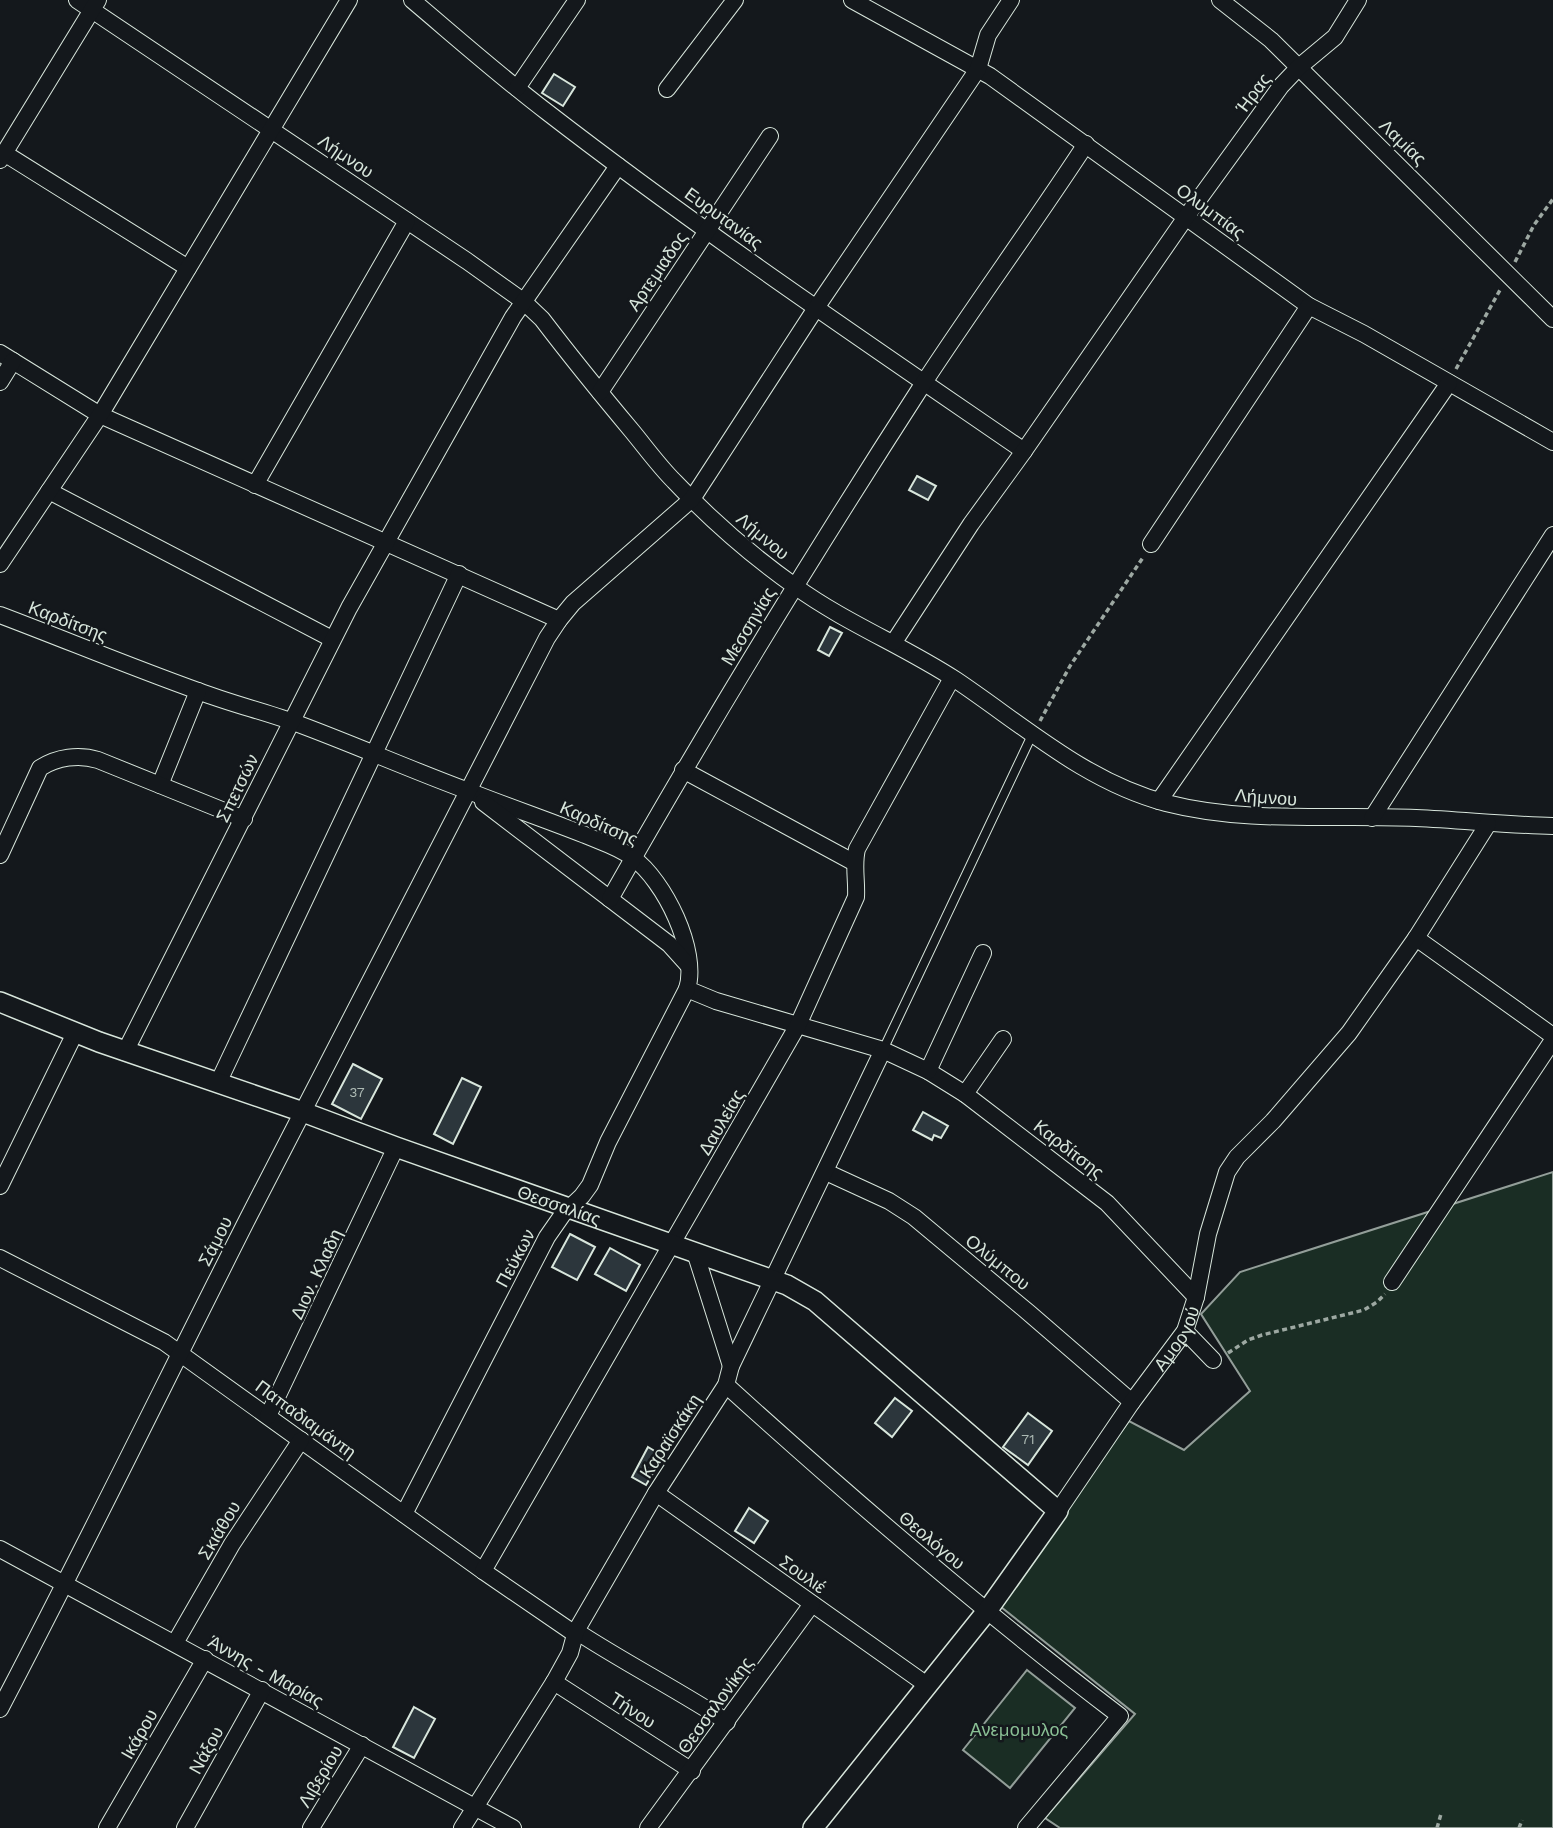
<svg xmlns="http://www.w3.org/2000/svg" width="1553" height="1828" font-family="'Work Sans',sans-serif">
  <rect width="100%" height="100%" fill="#14181c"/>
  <g fill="#1a2d24" stroke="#939e99" stroke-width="2">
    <polygon points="1553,1172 1553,1828 1060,1828 1045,1818 1135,1714 996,1603 1129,1421 1184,1450 1250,1391 1201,1314 1240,1272"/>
    <polygon points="1027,1670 1075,1708 1010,1788 963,1750"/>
  </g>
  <g fill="#2c363c" stroke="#d8e6dc" stroke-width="2">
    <polygon points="554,74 575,87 563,106 542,93"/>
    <polygon points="917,476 936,486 928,500 909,490"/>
    <polygon points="830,627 842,633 829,656 818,650"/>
    <polygon points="353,1064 382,1079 361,1119 332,1104"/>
    <polygon points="462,1078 481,1087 453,1144 434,1134"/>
    <polygon points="923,1112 948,1126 941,1138 934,1135 932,1140 913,1130"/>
    <polygon points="570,1234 595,1247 577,1280 552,1267"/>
    <polygon points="610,1248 640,1265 626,1291 595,1274"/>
    <polygon points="895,1398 912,1411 892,1437 875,1423"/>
    <polygon points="1028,1413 1052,1431 1028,1465 1003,1447"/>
    <polygon points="648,1447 663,1456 646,1485 632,1477"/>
    <polygon points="749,1508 768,1521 754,1543 735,1531"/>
    <polygon points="414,1707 435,1719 414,1758 393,1747"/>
  </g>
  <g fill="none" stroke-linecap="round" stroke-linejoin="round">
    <g stroke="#d8e6dc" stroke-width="10">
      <polyline id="service" points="883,1050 1032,735"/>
    </g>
    <g stroke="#d8e6dc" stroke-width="18">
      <g id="minor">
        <path d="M77 0 467 261 523 301 542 319C571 357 601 394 632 431 646 448 659 466 674 481 711 520 752 556 796 587 846 623 904 646 956 680 1023 725 1086 782 1166 803 1248 824 1332 814 1416 818 1462 820 1507 825 1553 826"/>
        <path d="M412 0C457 38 501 77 547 112 701 231 864 341 1024 451"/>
        <polyline points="852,0 990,76 1309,306 1364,334 1553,442"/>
        <polyline points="1220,0 1271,40 1553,319"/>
        <polyline points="517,88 577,0"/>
        <polyline points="667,89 735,0"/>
        <polyline points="4,153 188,268"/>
        <polyline points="0,160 98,0"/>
        <polyline points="0,353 100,415 559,620"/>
        <polyline points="0,382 13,361"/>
        <polyline points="600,392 770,136"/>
        <polyline points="255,485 407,221"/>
        <polyline points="49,491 332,639"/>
        <polyline points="1151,544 1309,306"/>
        <polyline points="0,564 100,415 349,0"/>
        <path d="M0 615C66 640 131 667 198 691 229 703 262 711 293 722 353 744 411 770 471 792 509 807 547 820 585 835 601 842 619 847 633 858 664 880 699 951 687 989L716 1001 883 1050 928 1071 965 1094 1107 1203 1196 1297"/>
        <polyline points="894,642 971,524 1024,451 1186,217 1281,86 1299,67 1335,37 1358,0"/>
        <polyline points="683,770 853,862"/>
        <polyline points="160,785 198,691"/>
        <polyline points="1159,801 1449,383"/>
        <polyline points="483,802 669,944 687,964"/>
        <polyline points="1372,818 1553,535"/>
        <path d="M0 855 40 768C57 757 79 754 98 760L244 819"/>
        <path d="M610 899C709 724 814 553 923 384 976 303 1033 225 1086 144"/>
        <polyline points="1416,938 1553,1036"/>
        <polyline points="125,1052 349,608 513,317 618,166"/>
        <polyline points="928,1071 983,953"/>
        <polyline points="218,1083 459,574"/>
        <polyline points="965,1094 1003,1039"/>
        <polyline points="826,1172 889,1201 914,1217 1029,1313 1132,1402"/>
        <polyline points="0,1186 75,1033"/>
        <polyline points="695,1252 731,1366"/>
        <polyline points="0,1258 164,1342 483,1571 575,1634"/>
        <polyline points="1392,1282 1553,1040"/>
        <polyline points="1185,1331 1213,1360"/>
        <path d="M726 1385C853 1500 983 1612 1120 1716L1026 1828"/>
        <polyline points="268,1416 396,1147"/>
        <polyline points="656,1493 927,1685"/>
        <path id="s1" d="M1058 1511 1132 1402 1185 1331 1196 1297 1208 1234 1227 1172 1237 1157 1273 1121 1349 1033 1416 938 1488 824"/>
        <polyline points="404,1514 547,1237 563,1214 582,1196 590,1185 608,1142 687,989"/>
        <polyline points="0,1549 513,1828"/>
        <path d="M483 1571 798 1025 856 897C857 880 853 865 857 849L952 678"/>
        <path d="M576 1631C625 1663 678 1690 727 1722"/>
        <polyline points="175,1643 232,1544 301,1440"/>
        <polyline points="554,1682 692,1771"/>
        <path d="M0 1709C85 1547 165 1382 248 1218 347 1024 449 832 547 638L559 620 573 603 692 499 816 308 978 69 988 35 1011 0"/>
        <polyline points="107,1828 205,1659"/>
        <polyline points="185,1828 262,1690"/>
        <polyline points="311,1828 362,1745"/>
        <polyline points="462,1828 554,1682 570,1653 576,1631 656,1493 726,1385 731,1366 883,1050"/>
        <polyline points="648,1828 812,1604"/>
      </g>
    </g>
    <g stroke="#d8e6dc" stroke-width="22">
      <g id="tertiary">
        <path id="s2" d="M0 1002 99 1042 303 1112 396 1147 787 1285 815 1301 1058 1511 987 1611 813 1828"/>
      </g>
    </g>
    <g stroke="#9da8a2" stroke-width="3.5" stroke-dasharray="5 3.5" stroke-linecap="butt">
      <polyline points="1515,262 1534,225 1553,199"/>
      <polyline points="1456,369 1500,290"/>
      <polyline points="1040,721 1070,666 1144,556"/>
      <polyline points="1228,1353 1248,1340 1262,1335 1364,1310 1377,1302 1385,1294"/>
      <polyline points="1437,1828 1441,1814"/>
      <polyline points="1519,1828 1522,1820"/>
    </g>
    <use href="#service" stroke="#14181c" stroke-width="8"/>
    <use href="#minor" stroke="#14181c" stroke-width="16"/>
    <use href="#tertiary" stroke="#14181c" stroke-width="19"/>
  </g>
  <g text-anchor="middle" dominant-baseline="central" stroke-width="5" stroke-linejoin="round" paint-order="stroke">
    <g font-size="14" fill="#adbab4">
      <text x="357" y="1092">37</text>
      <text x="1028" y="1439">71</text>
    </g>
    <g font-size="18" fill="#d8e6dc" stroke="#14181c">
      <text transform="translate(1253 93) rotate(-53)">Ήρας</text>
      <text transform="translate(1403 142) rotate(44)">Λαμίας</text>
      <text transform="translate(346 156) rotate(34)">Λήμνου</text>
      <text transform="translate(1211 211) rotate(36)">Ολυμπίας</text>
      <text transform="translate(724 218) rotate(36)">Ευρυτανίας</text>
      <text transform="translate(657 271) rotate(-56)">Αρτεμιαδος</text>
      <text transform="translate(763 536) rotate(40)">Λήμνου</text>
      <text transform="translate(68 621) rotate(21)">Καρδίτσης</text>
      <text transform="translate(748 626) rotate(-59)">Μεσσηνίας</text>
      <text transform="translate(237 788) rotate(-64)">Σπετσών</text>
      <text transform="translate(1266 797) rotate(4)">Λήμνου</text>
      <text transform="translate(599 823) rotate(24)">Καρδίτσης</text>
      <text transform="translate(721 1122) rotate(-60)">Δαυλείας</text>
      <text transform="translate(1069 1149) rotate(38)">Καρδίτσης</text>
      <text stroke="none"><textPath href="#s2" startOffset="595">Θεσσαλίας</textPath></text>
      <text transform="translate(215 1241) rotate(-63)">Σάμου</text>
      <text transform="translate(515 1258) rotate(-62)">Πεύκων</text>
      <text transform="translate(998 1262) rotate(39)">Ολύμπου</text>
      <text transform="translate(316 1274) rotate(-65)">Διον. Κλαδη</text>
      <text stroke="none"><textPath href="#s1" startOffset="210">Αμοργού</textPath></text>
      <text transform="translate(306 1419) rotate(36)">Παπαδιαμάντη</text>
      <text transform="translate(670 1436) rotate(-57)">Καραϊσκάκη</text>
      <text transform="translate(219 1530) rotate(-59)">Σκιάθου</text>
      <text transform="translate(932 1540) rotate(40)">Θεολόγου</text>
      <text transform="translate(803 1574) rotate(35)">Σουλιέ</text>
      <text transform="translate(266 1671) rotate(29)">Άννης - Μαρίας</text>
      <text transform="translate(715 1705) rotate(-54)">Θεσσαλονίκης</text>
      <text transform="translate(633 1710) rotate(33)">Τήνου</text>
      <text transform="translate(139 1734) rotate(-60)">Ικάρου</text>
      <text transform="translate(206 1750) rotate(-61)">Νάξου</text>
      <text transform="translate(320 1776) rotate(-59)">Λιβερίου</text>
    </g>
    <g font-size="18" fill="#8ac095" stroke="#14181c">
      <text x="1019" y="1729">Ανεμομυλος</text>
    </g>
  </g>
</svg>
